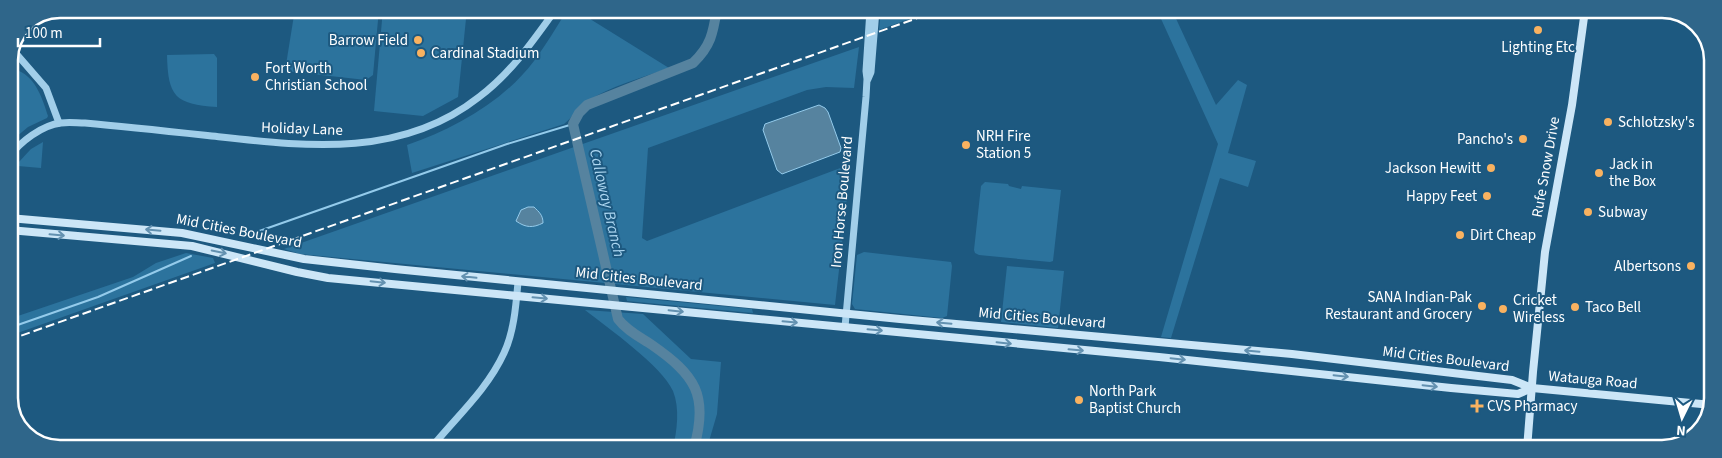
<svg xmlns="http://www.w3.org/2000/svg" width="1722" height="458" font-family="'Source Sans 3',sans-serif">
  <rect width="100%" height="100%" fill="#1d5980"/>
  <g fill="#2c739d">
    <polygon points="295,9 379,9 373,75 366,80 285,71"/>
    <polygon points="383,9 467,9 458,97 423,116 374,111"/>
    <path d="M568 9H574L669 68C641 78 611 86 586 102 577 108 572 118 564 124L412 173 407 145C454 129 503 102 534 61 546 45 557 26 568 9Z"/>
    <polygon points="881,10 888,10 895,13 904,10 934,10 879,30"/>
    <polygon points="1157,10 1172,10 1216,105 1238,80 1247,85 1228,153 1256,161 1248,187 1220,178 1171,338 1161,337 1218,144"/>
    <polygon points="859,47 854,88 826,87 807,90 648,148 642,238 647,241 851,164 835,305 300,254 284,249"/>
    <path d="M214 54 217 58V107C175 104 168 97 167 55Z"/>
    <path d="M19 71C36 78 43 100 48 116L47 118 28 127 9 143V84Z"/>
    <polygon points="43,142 41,168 18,166 17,164 31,149"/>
    <polygon points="985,182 1008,184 1009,186 1021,189 1022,186 1061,190 1053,261 1050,262 979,255 975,253 974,250 981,186"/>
    <polygon points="864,252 951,262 952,266 947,316 942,318 855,309 852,304 857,255"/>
    <polygon points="186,253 213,258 215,263 9,336 9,319 133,277 156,263"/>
    <polygon points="1007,266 1064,271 1058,328 1001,322"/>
    <polygon points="626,297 752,309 753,313 627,301"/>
    <path d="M585 310 643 314 691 359 721 362 717 414 707 448H673C677 431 680 408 673 391 661 365 609 329 585 310Z"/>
  </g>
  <g fill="#56839f" stroke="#94cbeb">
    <polygon points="819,105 825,108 828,112 841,148 840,152 782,174 777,170 763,130 765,124"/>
    <path d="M528 207H534C539 212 543 215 543 223 533 228 526 228 516 221L521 210Z"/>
  </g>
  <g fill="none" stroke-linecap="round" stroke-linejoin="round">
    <g stroke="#94cbeb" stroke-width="2">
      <polyline points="245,236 507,144 573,124"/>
      <polyline points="9,328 98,297 191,256"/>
    </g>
    <path stroke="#56839f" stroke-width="10" d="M694 448C709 395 695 375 652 345 640 337 627 331 618 319L573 124 579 113 587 105 693 63C711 46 713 33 717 9"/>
    <g stroke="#a1cee9" stroke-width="7">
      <polyline points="13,50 46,88 59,123"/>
      <polyline points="868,79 871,72 876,10"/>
      <path d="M9 157C20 142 42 125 61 123 69 122 77 123 85 123 130 127 175 132 221 137 311 147 403 157 479 97 511 73 533 41 556 9"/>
      <polyline points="845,327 866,97 867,79 866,71 870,10"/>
      <path d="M431 448C456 417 487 390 504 353 514 332 516 305 518 282"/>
    </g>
    <g stroke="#cce6f7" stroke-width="8">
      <polyline points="9,218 182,233 304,259 395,269 900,319 1292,354 1512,380 1532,388 1712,405"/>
      <polyline points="9,230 192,246 297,272 328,278 1159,357 1451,388 1518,394 1532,388"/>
      <polyline points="1527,449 1533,372 1545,252 1572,105 1585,10"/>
    </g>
    <polyline stroke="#fff" stroke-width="2" stroke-dasharray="9 4" stroke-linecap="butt" points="9,340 940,10"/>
  </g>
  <defs><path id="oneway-shaft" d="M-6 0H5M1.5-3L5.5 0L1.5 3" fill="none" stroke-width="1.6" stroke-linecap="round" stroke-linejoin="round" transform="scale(1.25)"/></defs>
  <g stroke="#6391b0">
    <use href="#oneway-shaft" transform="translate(153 230) rotate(-175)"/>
    <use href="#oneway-shaft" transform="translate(57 235) rotate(5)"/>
    <use href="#oneway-shaft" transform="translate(219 252) rotate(12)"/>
    <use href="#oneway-shaft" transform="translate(469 277) rotate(-174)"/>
    <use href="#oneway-shaft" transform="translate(378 282) rotate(6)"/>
    <use href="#oneway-shaft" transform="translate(540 298) rotate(5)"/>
    <use href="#oneway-shaft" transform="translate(676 311) rotate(6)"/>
    <use href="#oneway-shaft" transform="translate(790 322) rotate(5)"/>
    <use href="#oneway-shaft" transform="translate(944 323) rotate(-175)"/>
    <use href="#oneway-shaft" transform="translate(875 330) rotate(5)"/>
    <use href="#oneway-shaft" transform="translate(1004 343) rotate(6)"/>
    <use href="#oneway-shaft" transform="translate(1076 350) rotate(5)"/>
    <use href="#oneway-shaft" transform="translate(1252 351) rotate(-175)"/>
    <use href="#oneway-shaft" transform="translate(1178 359) rotate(6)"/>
    <use href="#oneway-shaft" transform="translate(1341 376) rotate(6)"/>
    <use href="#oneway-shaft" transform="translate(1430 386) rotate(6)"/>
  </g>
  <g fill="#f9b260" stroke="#1d5980" stroke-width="2">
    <circle cx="1538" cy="30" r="5"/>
    <circle cx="418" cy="40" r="5"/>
    <circle cx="421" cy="53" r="5"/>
    <circle cx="255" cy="77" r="5"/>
    <circle cx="1608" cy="122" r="5"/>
    <circle cx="1523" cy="139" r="5"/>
    <circle cx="966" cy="145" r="5"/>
    <circle cx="1491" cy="168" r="5"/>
    <circle cx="1599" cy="173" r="5"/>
    <circle cx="1487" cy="196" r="5"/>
    <circle cx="1588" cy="212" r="5"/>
    <circle cx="1460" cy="235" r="5"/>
    <circle cx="1691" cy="266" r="5"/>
    <circle cx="1482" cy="306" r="5"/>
    <circle cx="1575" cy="307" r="5"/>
    <circle cx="1503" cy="309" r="5"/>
    <circle cx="1079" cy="400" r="5"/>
    <path d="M1474.5 398.5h5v5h5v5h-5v5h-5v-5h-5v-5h5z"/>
  </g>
  <g text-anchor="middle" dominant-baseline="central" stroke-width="4" stroke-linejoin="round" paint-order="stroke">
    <g font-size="15" fill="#fff" stroke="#1d5980" text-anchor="start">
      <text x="408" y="40" text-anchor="end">Barrow Field</text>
      <text x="1538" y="47" text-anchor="middle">Lighting Etc</text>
      <text x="431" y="53">Cardinal Stadium</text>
      <text x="265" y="68">Fort Worth<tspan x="265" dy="17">Christian School</tspan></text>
      <text x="1618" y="122">Schlotzsky's</text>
      <text x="976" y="136">NRH Fire<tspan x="976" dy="17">Station 5</tspan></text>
      <text x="1513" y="139" text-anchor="end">Pancho's</text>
      <text x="1609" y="164">Jack in<tspan x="1609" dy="17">the Box</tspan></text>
      <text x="1481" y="168" text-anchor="end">Jackson Hewitt</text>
      <text x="1477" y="196" text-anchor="end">Happy Feet</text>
      <text x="1598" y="212">Subway</text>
      <text x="1470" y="235">Dirt Cheap</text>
      <text x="1681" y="266" text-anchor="end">Albertsons</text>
      <text x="1472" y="297" text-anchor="end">SANA Indian-Pak<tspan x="1472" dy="17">Restaurant and Grocery</tspan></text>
      <text x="1513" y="300">Cricket<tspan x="1513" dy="17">Wireless</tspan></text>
      <text x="1585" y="307">Taco Bell</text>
      <text x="1089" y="391">North Park<tspan x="1089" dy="17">Baptist Church</tspan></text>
      <text x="1487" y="406">CVS Pharmacy</text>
    </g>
    <g font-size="15" fill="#fff" stroke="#1d5980">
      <text transform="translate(302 129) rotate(2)">Holiday Lane</text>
      <text transform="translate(1546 167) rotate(-80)">Rufe Snow Drive</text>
      <text transform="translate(842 202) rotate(-85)">Iron Horse Boulevard</text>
      <text transform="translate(239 231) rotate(11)">Mid Cities Boulevard</text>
      <text transform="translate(639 279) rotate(6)">Mid Cities Boulevard</text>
      <text transform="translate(1042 318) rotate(5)">Mid Cities Boulevard</text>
      <text transform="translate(1446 359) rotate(7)">Mid Cities Boulevard</text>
      <text transform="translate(1593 380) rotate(5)">Watauga Road</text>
    </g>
    <g font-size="16" font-style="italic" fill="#add7f1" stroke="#1d5980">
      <text transform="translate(607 203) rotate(77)">Calloway Branch</text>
    </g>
  </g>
  <path d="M0 0H1722V458H0ZM60 18H1662A42 42 0 0 1 1704 60V398A42 42 0 0 1 1662 440H60A42 42 0 0 1 18 398V60A42 42 0 0 1 60 18Z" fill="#2f668a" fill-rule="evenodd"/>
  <path fill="none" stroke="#fff" stroke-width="2.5" d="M60 18H1662A42 42 0 0 1 1704 60V398A42 42 0 0 1 1662 440H60A42 42 0 0 1 18 398V60A42 42 0 0 1 60 18Z"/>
  <g transform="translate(1682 418) rotate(185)" stroke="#1d5980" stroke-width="4" paint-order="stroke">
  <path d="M0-4L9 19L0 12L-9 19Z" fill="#ffffff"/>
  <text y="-8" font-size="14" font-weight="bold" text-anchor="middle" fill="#ffffff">N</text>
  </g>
  <path d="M18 38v8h82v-8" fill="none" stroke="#ffffff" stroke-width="2.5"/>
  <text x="25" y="38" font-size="15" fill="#ffffff" stroke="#1d5980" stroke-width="4" paint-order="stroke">100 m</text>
</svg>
